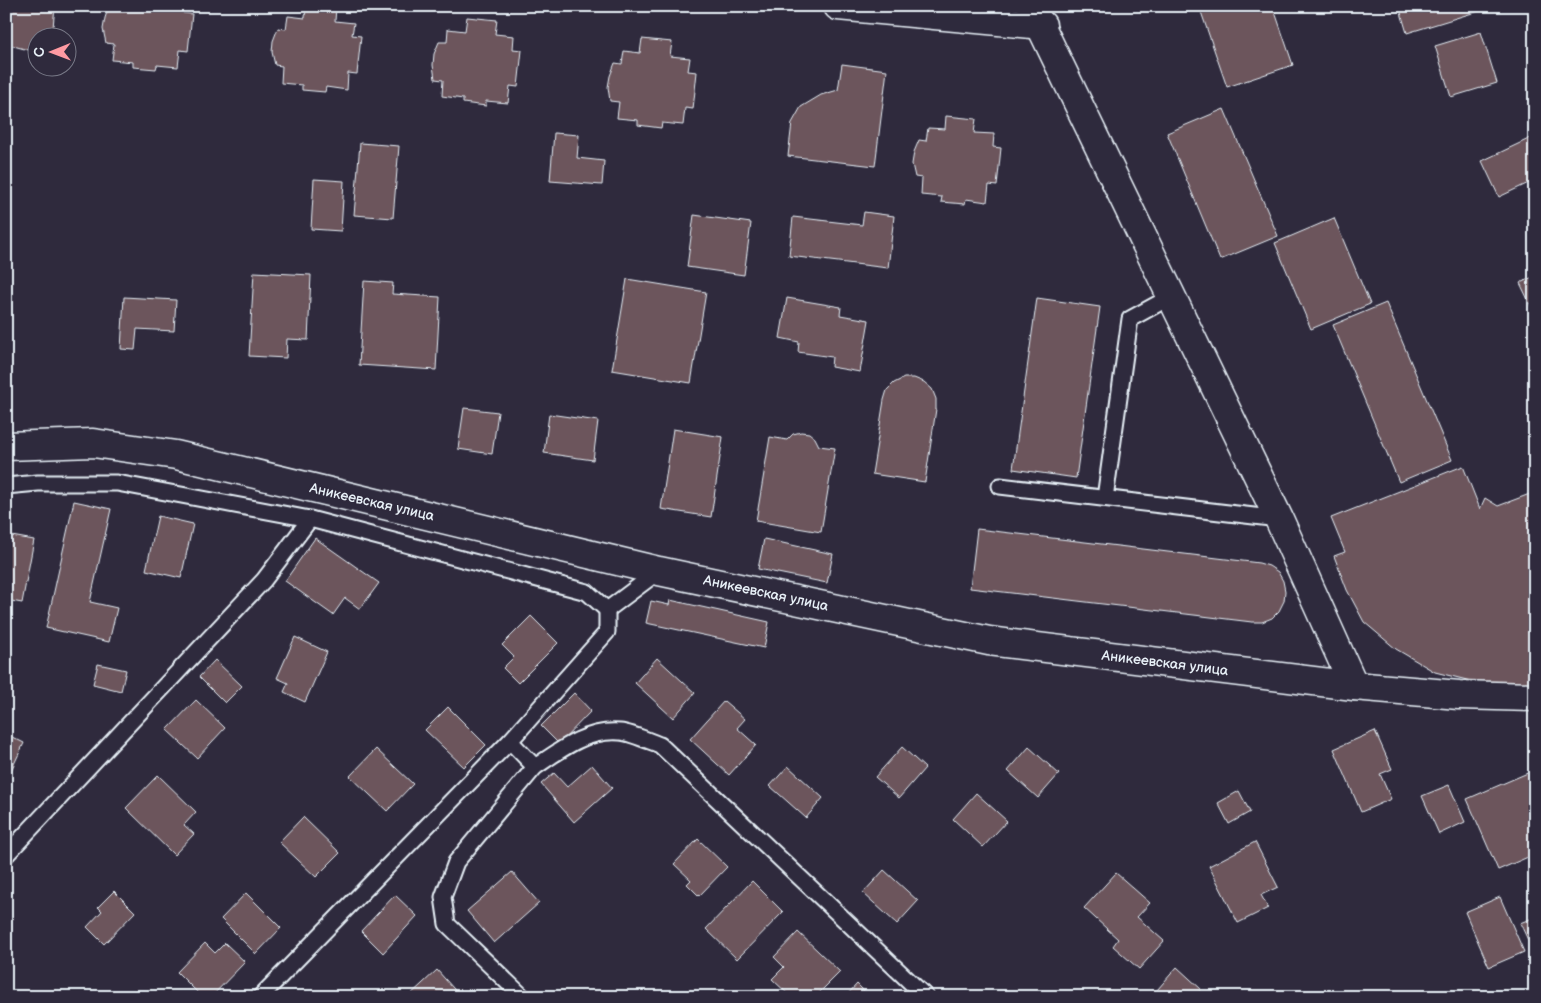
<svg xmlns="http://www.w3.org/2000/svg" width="1541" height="1003" font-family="'Balsamiq Sans',sans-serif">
  <rect width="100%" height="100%" fill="#2f2a3d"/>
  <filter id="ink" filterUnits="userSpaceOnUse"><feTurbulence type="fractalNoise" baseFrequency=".02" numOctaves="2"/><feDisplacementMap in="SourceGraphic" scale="10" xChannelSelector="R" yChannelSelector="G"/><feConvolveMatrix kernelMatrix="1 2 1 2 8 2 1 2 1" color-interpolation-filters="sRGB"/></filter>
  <g filter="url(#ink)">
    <g fill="#6c555c" stroke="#e8f1f8">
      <polygon points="6,6 55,6 52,38 38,38 38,54 32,51 6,44"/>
      <polygon points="109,6 184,6 183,13 192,14 188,51 180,50 178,67 157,65 156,69 133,67 133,62 112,60 114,44 106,43 103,29 105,18"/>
      <polygon points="306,6 336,7 335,21 354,23 352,35 361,36 357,74 348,73 347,90 326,87 325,92 302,90 302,85 281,83 282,66 275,65 272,52 273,41 278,28 286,29 288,16 305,18"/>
      <polygon points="1199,6 1273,6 1293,65 1227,87"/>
      <polygon points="1399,6 1478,6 1479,11 1407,33"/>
      <polygon points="467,17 497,20 495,34 514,36 513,49 522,50 518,87 510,86 508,103 486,101 486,106 463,103 463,99 442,96 443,80 435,79 433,65 434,54 439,42 447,42 448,29 465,31"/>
      <polygon points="1481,32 1497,83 1451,97 1435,46"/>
      <polygon points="642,39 672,42 670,56 690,58 688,71 697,72 693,109 685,108 683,125 662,123 661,128 638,125 638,120 617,118 619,102 610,101 608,87 610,76 615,63 622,64 624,51 640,53"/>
      <polygon points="842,64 887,70 875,166 788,156 792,123 801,107 821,95 838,90"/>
      <polygon points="1224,109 1278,236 1220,260 1167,133"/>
      <polygon points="946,116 976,119 974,133 994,134 993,147 1001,148 997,186 989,185 987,202 966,199 965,204 941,202 942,197 921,195 922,178 915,177 912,164 914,152 919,140 926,141 928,128 945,129"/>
      <polygon points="554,133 579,135 577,158 604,161 602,185 550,181"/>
      <polygon points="1535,136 1535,180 1499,197 1482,161"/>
      <polygon points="360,143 399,146 393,218 354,215"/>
      <polygon points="314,179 344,181 341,231 311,229"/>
      <polygon points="864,212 894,216 888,268 789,256 793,217 862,225"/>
      <polygon points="694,215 751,223 744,275 687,267"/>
      <polygon points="1334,218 1370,304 1311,329 1275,243"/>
      <polygon points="254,272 311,275 308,340 287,339 286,358 249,356"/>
      <polygon points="1535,276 1535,314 1520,283"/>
      <polygon points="627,279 706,292 691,383 612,370"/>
      <polygon points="364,281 393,283 392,294 440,297 436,370 359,365"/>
      <polygon points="124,297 176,300 174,331 137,329 135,350 121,349"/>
      <polygon points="787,298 841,307 840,315 869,320 860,372 831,367 832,357 798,352 799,342 780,338"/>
      <polygon points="1037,298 1100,307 1076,478 1013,469"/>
      <polygon points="1386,303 1452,460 1399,482 1333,325"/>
      <polygon points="904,378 914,378 924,382 932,389 936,399 936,409 925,482 872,474 884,400 887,390 894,383"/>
      <polygon points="464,408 498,412 492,454 458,449"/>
      <polygon points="549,414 598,421 593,460 544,453"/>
      <polygon points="673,429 723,437 711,517 661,509"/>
      <polygon points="801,432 809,433 815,438 819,446 835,448 821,532 756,521 770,437 787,440 793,434"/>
      <polygon points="1463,466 1480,509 1485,498 1498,506 1535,492 1535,685 1475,682 1435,672 1396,649 1364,622 1347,590 1334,556 1345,552 1331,518"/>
      <polygon points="74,501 111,509 90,602 117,608 109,642 46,628"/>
      <polygon points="158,516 193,524 181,578 146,570"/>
      <polygon points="977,529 1259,563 1269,566 1278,572 1283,581 1285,591 1284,601 1279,611 1272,618 1262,622 1252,622 970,588"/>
      <polygon points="6,535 34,540 22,603 6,600"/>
      <polygon points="315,538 379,583 360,609 345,598 333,615 285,581"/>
      <polygon points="764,539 833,554 827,583 758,569"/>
      <polygon points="670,600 769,622 764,648 646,623 651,601 669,605"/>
      <polygon points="531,616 558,643 518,683 503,668 514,657 502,645"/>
      <polygon points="295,637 327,652 305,702 284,692 288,683 277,678"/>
      <polygon points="657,658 695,693 673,718 635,683"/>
      <polygon points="215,660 242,686 225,703 199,677"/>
      <polygon points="98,664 126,670 121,691 93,684"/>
      <polygon points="574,693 591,711 559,744 541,726"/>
      <polygon points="196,700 225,728 197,758 167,730"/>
      <polygon points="724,701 745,719 737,728 756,745 729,775 690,739"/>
      <polygon points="448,707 486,745 464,767 425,730"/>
      <polygon points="1375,731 1392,769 1380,774 1391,799 1361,812 1334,749"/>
      <polygon points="6,734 24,743 7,779 6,779"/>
      <polygon points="902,747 925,768 899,798 875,777"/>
      <polygon points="1029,747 1059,774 1038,798 1008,771"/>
      <polygon points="376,749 413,784 387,811 350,776"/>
      <polygon points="592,765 612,788 574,822 541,784 554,773 567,787"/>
      <polygon points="788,766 823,798 806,818 770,786"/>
      <polygon points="1530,772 1535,784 1535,854 1498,870 1467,799"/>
      <polygon points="158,775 196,812 184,825 194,834 174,855 126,808"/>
      <polygon points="1449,785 1465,822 1439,834 1422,796"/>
      <polygon points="1239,791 1250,812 1229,824 1218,803"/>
      <polygon points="976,793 1007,821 983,847 953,819"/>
      <polygon points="303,817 340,853 316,877 279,842"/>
      <polygon points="698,839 727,867 699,896 687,884 691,880 674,864"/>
      <polygon points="1255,842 1278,887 1261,895 1268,908 1238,923 1209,866"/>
      <polygon points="884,870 918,901 897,924 863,893"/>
      <polygon points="512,872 539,903 494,943 467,911"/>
      <polygon points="1116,873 1150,903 1137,917 1164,941 1139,969 1113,946 1118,939 1084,908"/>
      <polygon points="752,881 783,912 737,959 706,929"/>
      <polygon points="114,891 135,912 104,944 87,927 102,911 98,907"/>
      <polygon points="246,893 281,928 256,954 221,919"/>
      <polygon points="395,895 417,916 383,953 361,931"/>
      <polygon points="1500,897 1524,952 1489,967 1465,912"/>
      <polygon points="1535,917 1535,955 1520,923"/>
      <polygon points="798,932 840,972 815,997 791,997 772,979 784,967 774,957"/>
      <polygon points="205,943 215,953 225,943 245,962 211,997 202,997 177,972"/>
      <polygon points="1177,967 1201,989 1194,997 1151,997"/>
      <polygon points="437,970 461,997 408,997"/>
      <polygon points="857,984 870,997 845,997"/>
    </g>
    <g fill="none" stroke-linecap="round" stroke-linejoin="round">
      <g stroke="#e8f1f8" stroke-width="19">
        <g id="service">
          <polyline points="6,486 38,483 117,483 310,519 587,592 607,610 659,571"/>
          <polyline points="1000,486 1279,519"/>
          <polyline points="1105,498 1130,319 1172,296"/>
          <path d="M510 741 535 767C560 750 587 729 620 732 631 733 649 741 660 745L926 997"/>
          <polyline points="6,855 264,580 310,519"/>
          <polyline points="260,997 510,741 607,632 607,610"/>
          <polyline points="523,997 447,924 443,897 456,862 535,767"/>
        </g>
      </g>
      <g stroke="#e8f1f8" stroke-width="31">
        <g id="minor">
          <polyline points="838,6 1042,25"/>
          <polyline points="1031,6 1279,519 1354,686"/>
          <polyline points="6,446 93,443 176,455 659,571 989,641 1354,686 1459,695 1535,697"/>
        </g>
      </g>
      <use href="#service" stroke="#2f2a3d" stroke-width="15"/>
      <use href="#minor" stroke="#2f2a3d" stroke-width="28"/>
    </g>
  </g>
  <g text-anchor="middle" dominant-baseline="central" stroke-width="4" stroke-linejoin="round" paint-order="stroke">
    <g font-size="14" fill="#e8f1f8" stroke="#2f2a3d">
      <text transform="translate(372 502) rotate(13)">Аникеевская улица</text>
      <text transform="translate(766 593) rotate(12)">Аникеевская улица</text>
      <text transform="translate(1165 663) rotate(7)">Аникеевская улица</text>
    </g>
  </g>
  <rect width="1541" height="1003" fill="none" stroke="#2f2a3d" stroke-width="25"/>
  <rect x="12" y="12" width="1516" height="978" fill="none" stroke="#e8f1f8" stroke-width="2" filter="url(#ink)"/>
  <g transform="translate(52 52) rotate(269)"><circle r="24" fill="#2f2a3d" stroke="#797a88"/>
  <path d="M0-4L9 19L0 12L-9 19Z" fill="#ff9aa2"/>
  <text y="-8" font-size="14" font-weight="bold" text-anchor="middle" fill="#e8f1f8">С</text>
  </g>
</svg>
